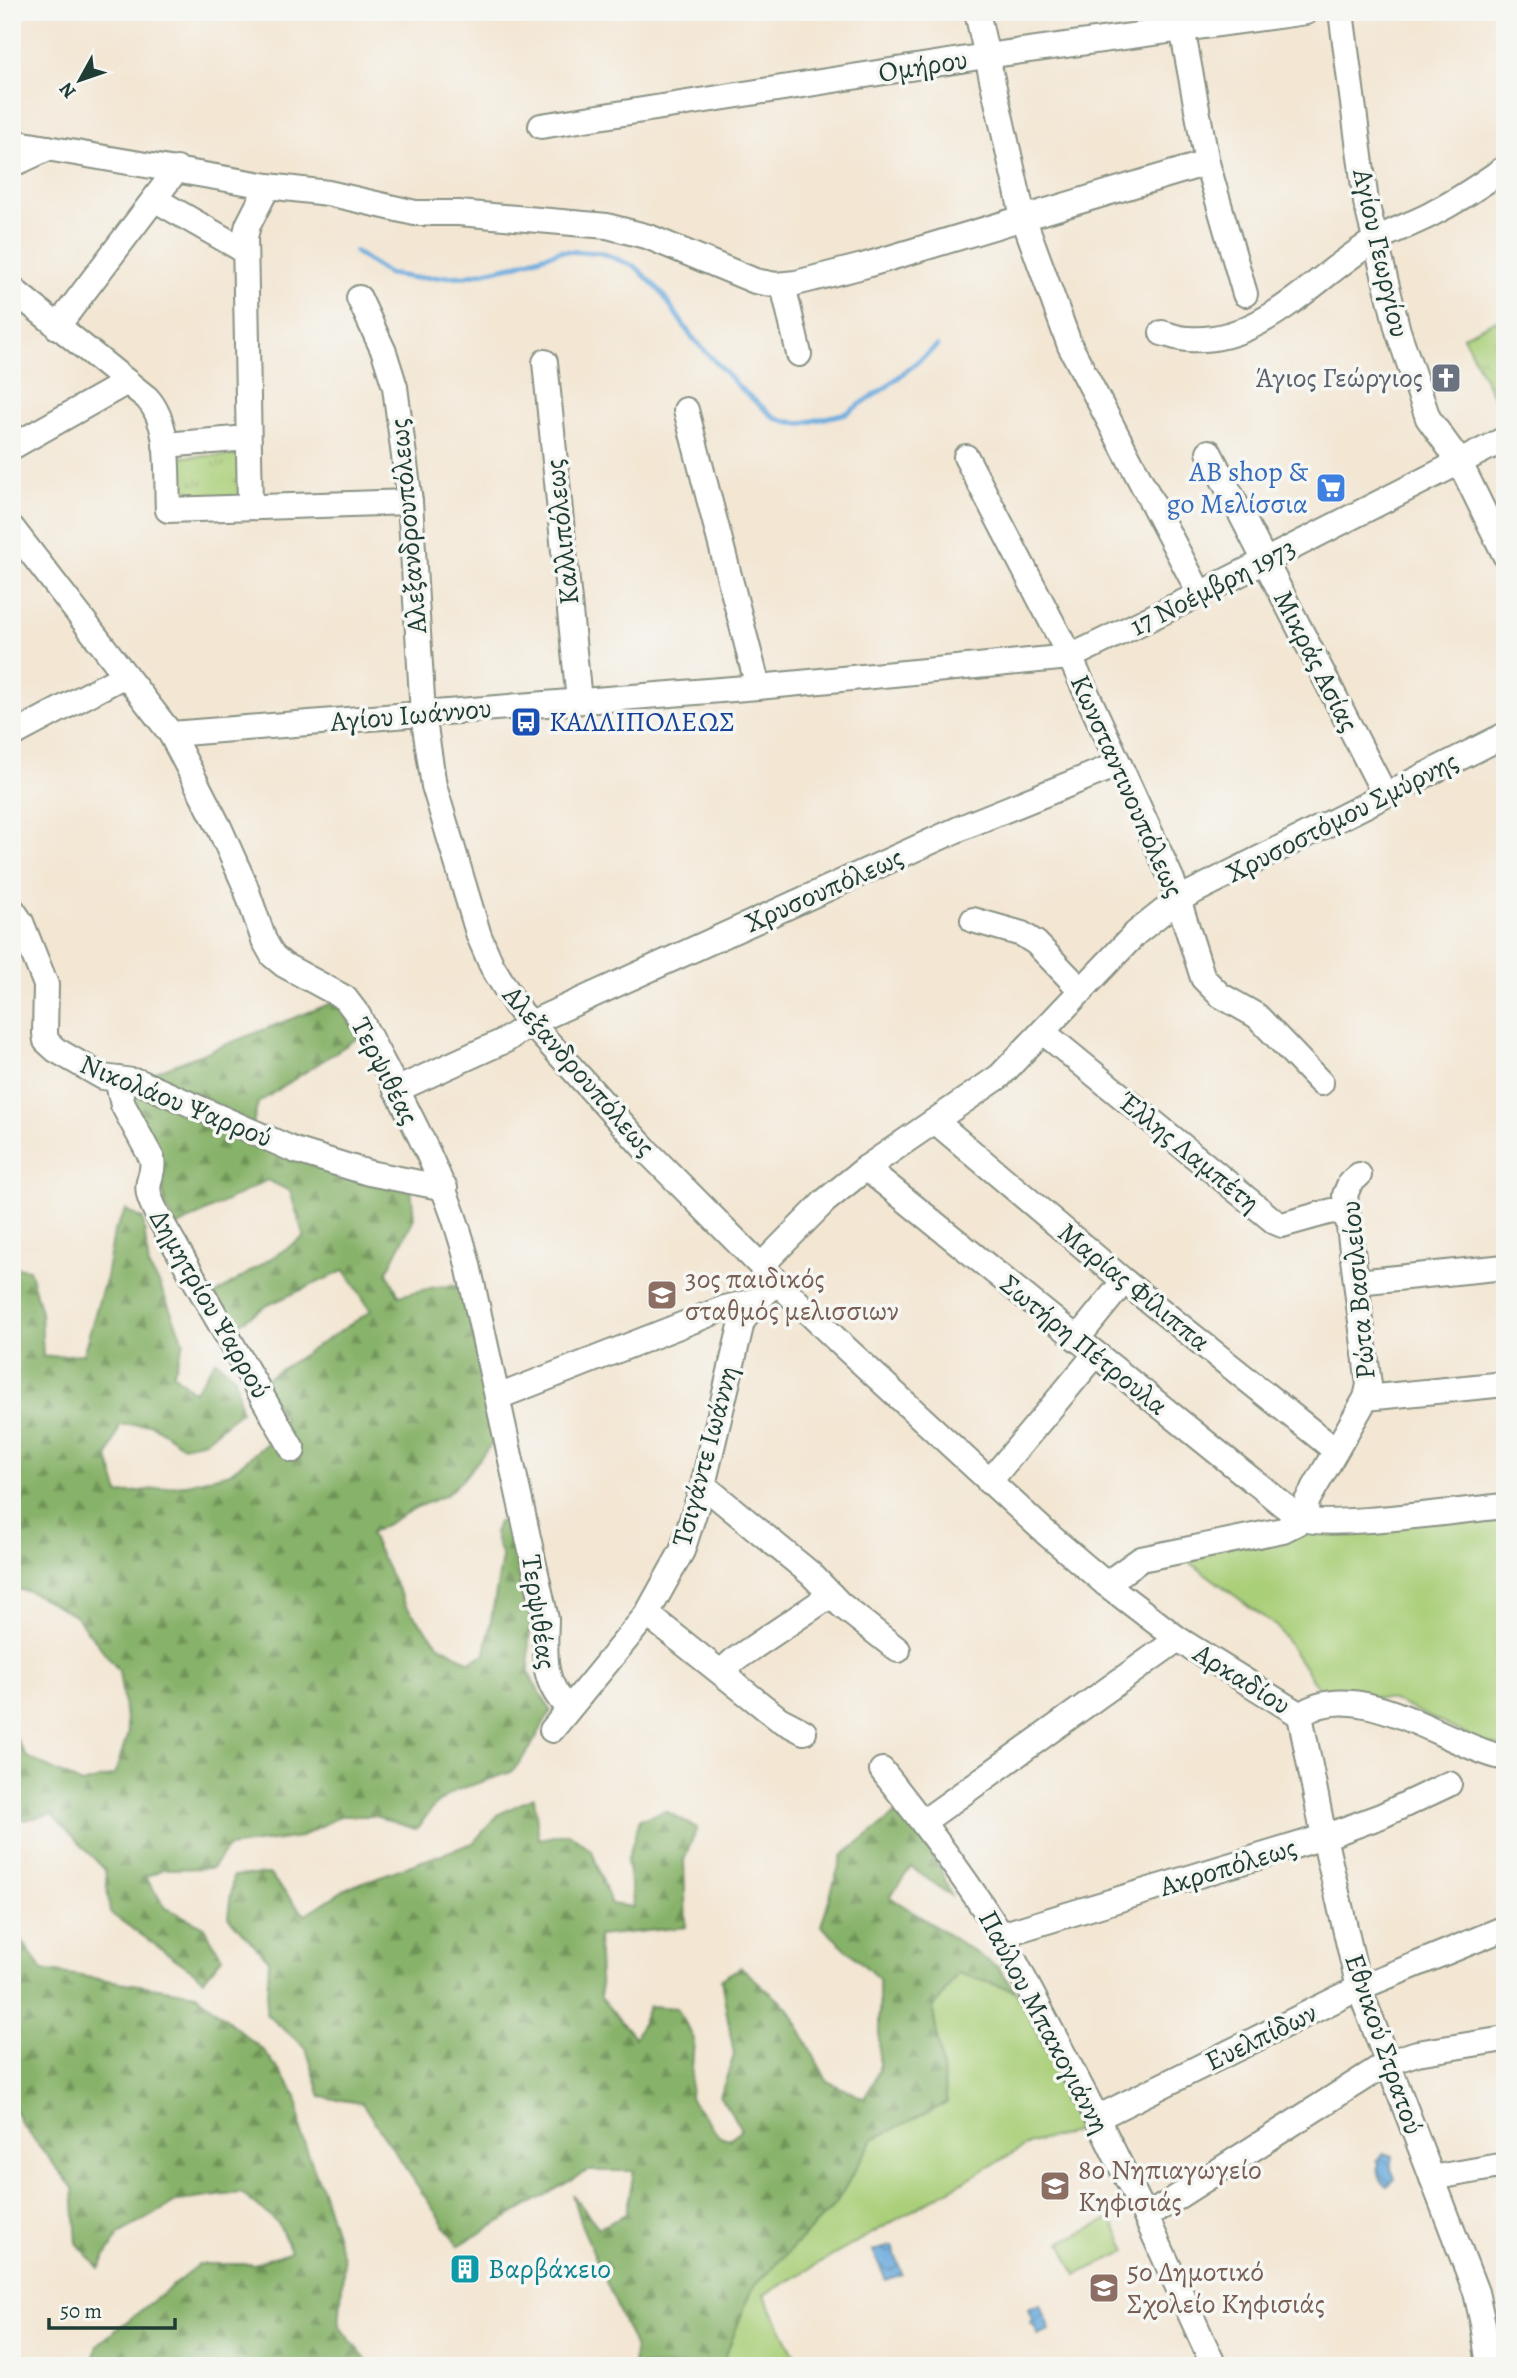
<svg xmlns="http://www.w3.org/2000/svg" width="1517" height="2378" font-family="Alegreya,serif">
  <defs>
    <pattern id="forest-firs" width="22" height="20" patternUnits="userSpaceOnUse" patternTransform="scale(1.75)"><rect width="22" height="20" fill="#87b269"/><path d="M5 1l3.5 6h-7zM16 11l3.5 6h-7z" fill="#6e9257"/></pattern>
    <pattern id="park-tufts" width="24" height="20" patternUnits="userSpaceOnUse" patternTransform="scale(1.75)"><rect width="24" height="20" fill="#aacf79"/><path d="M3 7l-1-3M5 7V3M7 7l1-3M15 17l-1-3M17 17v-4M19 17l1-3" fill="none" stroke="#8aa964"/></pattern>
    <pattern id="water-waves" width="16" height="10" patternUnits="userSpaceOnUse" patternTransform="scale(1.75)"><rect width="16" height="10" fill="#6aaadd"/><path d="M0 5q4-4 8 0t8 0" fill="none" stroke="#578cb4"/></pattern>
  </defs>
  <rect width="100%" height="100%" fill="#f6f6f2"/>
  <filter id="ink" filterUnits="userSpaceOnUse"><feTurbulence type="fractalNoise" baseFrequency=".0143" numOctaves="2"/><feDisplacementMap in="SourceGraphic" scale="14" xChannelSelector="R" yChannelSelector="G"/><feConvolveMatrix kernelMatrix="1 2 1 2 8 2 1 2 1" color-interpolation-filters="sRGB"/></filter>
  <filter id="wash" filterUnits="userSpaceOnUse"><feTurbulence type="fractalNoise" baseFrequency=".00686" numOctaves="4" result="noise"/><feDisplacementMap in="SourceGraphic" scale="28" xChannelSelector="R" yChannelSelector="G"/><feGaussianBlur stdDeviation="1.57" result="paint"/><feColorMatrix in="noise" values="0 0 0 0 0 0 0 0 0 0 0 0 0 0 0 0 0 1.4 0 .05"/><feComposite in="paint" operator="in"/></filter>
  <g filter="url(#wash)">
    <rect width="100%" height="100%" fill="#f3e6d3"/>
    <g fill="#aacf79" stroke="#648656" stroke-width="2">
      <polygon points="1505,1512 1505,1748 1480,1741 1393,1700 1320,1691 1277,1627 1179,1554 1287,1533"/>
      <polygon points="958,1973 1016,1991 1086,2129 1031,2143 764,2295 800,2366 726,2366 724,2358 752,2288 835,2205 873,2139 947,2103 933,2009"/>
      <polygon points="1111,2218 1127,2251 1076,2275 1061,2242"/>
    </g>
    <g fill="url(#forest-firs)" stroke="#53784e" stroke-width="2">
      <polygon points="337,1001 359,1037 258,1103 250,1136 411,1188 414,1218 387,1272 399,1296 435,1287 462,1285 497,1437 464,1478 446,1495 417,1507 370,1534 406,1606 439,1645 470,1662 485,1654 502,1558 494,1533 498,1522 505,1520 521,1528 536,1602 529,1639 529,1674 551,1711 529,1750 512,1772 454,1791 435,1805 416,1829 375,1816 340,1816 301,1837 228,1847 212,1868 163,1869 145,1877 166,1908 203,1926 222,1957 204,1979 110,1913 105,1870 52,1814 25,1820 12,1814 12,1732 27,1757 82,1784 115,1775 128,1733 119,1671 75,1615 29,1591 12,1589 12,1267 29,1269 41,1312 43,1357 83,1354 106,1277 114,1232 126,1210 143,1219 149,1268 159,1283 184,1343 173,1374 194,1392 216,1360 235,1377 241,1411 205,1441 183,1446 151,1424 120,1425 108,1457 119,1494 183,1485 230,1473 272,1439 284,1419 261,1382 371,1311 345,1270 268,1305 231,1329 214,1295 304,1237 290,1191 267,1180 176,1227 165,1204 160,1173 137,1116 136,1098 148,1075"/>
      <polygon points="534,1797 539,1839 569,1833 592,1851 611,1904 634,1907 627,1861 640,1819 666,1811 697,1828 684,1860 686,1927 598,1936 601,1998 635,2038 649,2006 677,2008 694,2039 690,2098 720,2137 729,2140 741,2129 720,2096 734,2055 721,1979 741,1967 789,2009 827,2081 865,2099 879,2070 879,1979 821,1926 842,1856 903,1808 941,1869 951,1896 911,1867 890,1897 999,1968 1016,1991 958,1973 933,2009 947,2103 873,2139 835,2205 752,2288 725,2358 726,2366 633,2366 635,2348 580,2222 572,2194 599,2228 626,2214 634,2171 587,2171 458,2246 362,2103 321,2097 306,2048 266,2014 269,1960 228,1917 233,1876 269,1874 305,1915 347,1888 473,1843 499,1814"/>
      <polygon points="12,1925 42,1970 196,1994 266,2053 297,2096 302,2137 320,2184 344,2260 339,2326 371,2366 92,2366 97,2345 200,2264 254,2264 291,2251 278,2223 241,2193 178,2201 119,2234 99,2268 77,2243 73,2188 20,2122 12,2101"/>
    </g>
    <g fill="url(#park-tufts)" stroke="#648656" stroke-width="2">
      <polygon points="1505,316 1505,420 1463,336"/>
      <polygon points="239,455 241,499 175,501 173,457"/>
    </g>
    <g fill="url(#water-waves)" stroke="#447488" stroke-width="2">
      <path d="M1383 2153 1392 2156 1391 2169 1395 2179 1387 2186C1380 2182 1377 2170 1379 2162L1377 2160Z"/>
      <polygon points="892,2246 902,2274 886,2280 873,2251"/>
      <polygon points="1040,2304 1050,2330 1038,2335 1034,2325 1030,2323 1032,2319 1028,2309"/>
    </g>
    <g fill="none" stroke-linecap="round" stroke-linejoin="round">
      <polyline stroke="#6aaadd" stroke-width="5" points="355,252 388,274 415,278 466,276 512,266 560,251 602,253 636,267 661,292 691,336 740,388 775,418 799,424 847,413 885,388 937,346"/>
    </g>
  </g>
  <g filter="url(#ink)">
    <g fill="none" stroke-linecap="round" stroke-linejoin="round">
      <g stroke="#899284" stroke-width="28">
        <g id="minor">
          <polyline points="977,12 1023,217 1070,346 1200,594"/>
          <polyline points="1341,12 1366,202 1398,331 1428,418 1459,461 1505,555"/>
          <polyline points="1182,28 1207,163 1245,294"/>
          <polyline points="541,126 986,56 1306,12"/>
          <polyline points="12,142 268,186 328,193 415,213 459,213 607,226 649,237 755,281 776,285 796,283 863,266 1207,163"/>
          <polyline points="12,162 20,161 48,148"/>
          <polyline points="156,200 245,251"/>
          <polyline points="783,285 799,354"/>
          <path d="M12 289 147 398C172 425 166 475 168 510L410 502"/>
          <polyline points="359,298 384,352 395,387 410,502 423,714 434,786 479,936 492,966 518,1009 647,1151 777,1282 839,1342 1045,1532 1106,1584 1178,1639 1300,1715"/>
          <polyline points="57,327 177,169"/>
          <path d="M1162 333C1170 335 1179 339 1188 339 1262 345 1316 275 1374 241 1394 229 1417 223 1437 211 1461 199 1483 183 1505 168"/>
          <polyline points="545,362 579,701"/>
          <polyline points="686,410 758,687"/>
          <polyline points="165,445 248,438"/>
          <polyline points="12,447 127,382"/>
          <polyline points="1209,452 1385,795"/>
          <polyline points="966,457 1070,657 1172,880 1203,978 1220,995 1257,1016 1321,1083"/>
          <polyline points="250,506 245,237 248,225 268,186"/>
          <path d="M12 528 171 734 219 827 244 883 264 940 273 956 284 965 345 998 358 1015C399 1096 447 1176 468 1265L546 1619C545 1655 541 1681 568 1708"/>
          <polyline points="171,734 758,687 1070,657 1200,594 1505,439"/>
          <polyline points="12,735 125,675"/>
          <polyline points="12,909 21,922 46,985 45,1033 46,1041 56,1050 103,1077 140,1082 294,1150 369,1173 445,1188"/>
          <polyline points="973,920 1022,934 1036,943 1082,991"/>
          <polyline points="1043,1032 1275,1222 1282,1225 1332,1211 1340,1212 1348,1219"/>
          <path d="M117 1079 123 1105 152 1159C154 1169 151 1173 149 1182 146 1194 153 1205 158 1216L293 1450"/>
          <polyline points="396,1090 506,1040 531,1023 963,827 1119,764"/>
          <polyline points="935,1121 1124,1281 1335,1450"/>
          <path d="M866 1168 1252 1480C1268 1491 1287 1511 1304 1519 1327 1529 1471 1509 1505 1506"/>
          <polyline points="762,1265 825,1201 866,1168 1000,1076 1136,933 1179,899 1505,735"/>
          <polyline points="1357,1282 1505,1267"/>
          <polyline points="1077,1339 1124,1281"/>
          <polyline points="498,1397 725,1308 758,1300"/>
          <polyline points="1366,1398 1505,1384"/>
          <polyline points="989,1482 1096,1354"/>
          <polyline points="703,1485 811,1574 841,1605 898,1650"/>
          <polyline points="1305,1519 1307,1501 1366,1398 1369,1385 1345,1195 1350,1183 1359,1175"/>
          <polyline points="1106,1584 1141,1559 1283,1530 1305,1519"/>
          <polyline points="647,1614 779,1719 804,1732"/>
          <polyline points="721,1672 733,1661 831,1595"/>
          <polyline points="1300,1715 1324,1837 1359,1988 1476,2292 1483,2324 1489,2366"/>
          <path d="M1300 1715C1358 1674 1445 1745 1505 1758"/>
          <polyline points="552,1730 647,1614 682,1551 703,1485 742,1322 758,1300 777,1282"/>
          <path d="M882 1770C924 1823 965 1877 1001 1935L1097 2118 1146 2217 1214 2366"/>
          <polyline points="923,1822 1178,1639"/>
          <polyline points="1001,1935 1324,1837 1381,1816 1449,1784"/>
          <polyline points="1097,2118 1359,1988 1505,1928"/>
          <polyline points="1432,2178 1505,2165"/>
          <polyline points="1146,2217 1387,2063 1417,2053 1505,2039"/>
        </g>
      </g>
      <use href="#minor" stroke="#fff" stroke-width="24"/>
    </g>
  </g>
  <defs>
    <g id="church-square" transform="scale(1.575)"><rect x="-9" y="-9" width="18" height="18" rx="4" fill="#6b7280" stroke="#f6f6f2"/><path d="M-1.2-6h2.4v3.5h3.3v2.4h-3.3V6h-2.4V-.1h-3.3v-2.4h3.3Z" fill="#fff"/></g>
    <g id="supermarket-square" transform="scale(1.575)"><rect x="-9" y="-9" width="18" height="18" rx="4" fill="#3f7fe0" stroke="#f6f6f2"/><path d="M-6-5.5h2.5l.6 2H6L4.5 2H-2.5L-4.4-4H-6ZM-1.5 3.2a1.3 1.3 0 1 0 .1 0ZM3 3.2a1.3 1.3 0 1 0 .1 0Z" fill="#fff"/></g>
    <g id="bus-square" transform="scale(1.575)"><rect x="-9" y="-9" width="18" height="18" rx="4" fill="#1a4fb4" stroke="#f6f6f2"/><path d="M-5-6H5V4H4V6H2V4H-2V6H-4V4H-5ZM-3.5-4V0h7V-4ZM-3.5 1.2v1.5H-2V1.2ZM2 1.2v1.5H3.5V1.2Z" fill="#fff"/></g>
    <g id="school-square" transform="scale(1.575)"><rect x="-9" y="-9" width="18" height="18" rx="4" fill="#8d6e63" stroke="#f6f6f2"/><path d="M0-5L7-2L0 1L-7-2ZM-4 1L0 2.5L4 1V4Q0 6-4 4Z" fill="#fff"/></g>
    <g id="building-square" transform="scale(1.575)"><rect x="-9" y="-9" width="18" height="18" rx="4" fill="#0f9aa8" stroke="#f6f6f2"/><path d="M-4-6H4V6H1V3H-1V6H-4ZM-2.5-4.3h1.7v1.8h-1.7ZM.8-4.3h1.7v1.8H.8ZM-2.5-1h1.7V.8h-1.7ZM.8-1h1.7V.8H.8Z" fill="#fff"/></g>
  </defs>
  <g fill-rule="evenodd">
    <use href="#church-square" x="1446" y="378"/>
    <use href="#supermarket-square" x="1331" y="488"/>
    <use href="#bus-square" x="526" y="722"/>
    <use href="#school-square" x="662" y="1295"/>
    <use href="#school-square" x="1055" y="2186"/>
    <use href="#building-square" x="465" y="2269"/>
    <use href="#school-square" x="1104" y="2288"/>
  </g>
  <g text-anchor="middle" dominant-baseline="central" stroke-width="7" stroke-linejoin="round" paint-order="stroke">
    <g font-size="28" fill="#1f3d34" stroke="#f6f6f2">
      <text transform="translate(923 66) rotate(-9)">Ομήρου</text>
      <text transform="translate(1381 253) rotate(77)">Αγίου Γεωργίου</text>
      <text transform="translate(408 526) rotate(-95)">Αλεξανδρουπόλεως</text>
      <text transform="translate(562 532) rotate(-96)">Καλλιπόλεως</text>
      <text transform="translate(1213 587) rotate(-27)">17 Νοέμβρη 1973</text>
      <text transform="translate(1316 661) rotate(63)">Μικράς Ασίας</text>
      <text transform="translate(411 715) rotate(-5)">Αγίου Ιωάννου</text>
      <text transform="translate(1127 786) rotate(66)">Κωνσταντινουπόλεως</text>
      <text transform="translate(1342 817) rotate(-27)">Χρυσοστόμου Σμύρνης</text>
      <text transform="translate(824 890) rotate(-24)">Χρυσουπόλεως</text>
      <text transform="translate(385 1071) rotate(63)">Τερψιθέας</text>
      <text transform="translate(579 1071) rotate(49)">Αλεξανδρουπόλεως</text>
      <text transform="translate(176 1101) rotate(22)">Νικολάου Ψαρρού</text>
      <text transform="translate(1189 1152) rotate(39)">Έλλης Λαμπέτη</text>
      <text transform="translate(1134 1287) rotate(39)">Μαρίας Φίλιππα</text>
      <text transform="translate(1358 1290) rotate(-95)">Ρώτα Βασιλείου</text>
      <text transform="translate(210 1304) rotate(60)">Δημητρίου Ψαρρού</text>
      <text transform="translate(1084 1345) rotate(39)">Σωτήρη Πέτρουλα</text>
      <text transform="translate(705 1456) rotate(-75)">Τσιγάντε Ιωάννη</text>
      <text transform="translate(539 1612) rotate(82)">Τερψιθέας</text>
      <text transform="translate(1242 1679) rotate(32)">Αρκαδίου</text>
      <text transform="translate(1228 1867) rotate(-17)">Ακροπόλεως</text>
      <text transform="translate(1044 2022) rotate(62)">Παύλου Μπακογιάννη</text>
      <text transform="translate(1261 2037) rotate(-26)">Ευελπίδων</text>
      <text transform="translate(1384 2044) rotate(71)">Εθνικού Στρατού</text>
    </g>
    <g font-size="28" fill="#5b616d" stroke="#f6f6f2" text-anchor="end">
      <text x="1423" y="378">Άγιος Γεώργιος</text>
    </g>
    <g font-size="28" fill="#366cbe" stroke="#f6f6f2" text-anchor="end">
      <text x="1308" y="472">AB shop &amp;<tspan x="1308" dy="32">go Μελίσσια</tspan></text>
    </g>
    <g font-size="28" fill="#164399" stroke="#f6f6f2" text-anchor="start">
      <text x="549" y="722">ΚΑΛΛΙΠΟΛΕΩΣ</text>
    </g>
    <g font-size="28" fill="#785e54" stroke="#f6f6f2" text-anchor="start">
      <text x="685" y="1279">3ος παιδικός<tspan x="685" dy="32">σταθμός μελισσιων</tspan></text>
      <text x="1078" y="2170">8ο Νηπιαγωγείο<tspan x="1078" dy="32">Κηφισιάς</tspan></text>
      <text x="1127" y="2272">5ο Δημοτικό<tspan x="1127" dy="32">Σχολείο Κηφισιάς</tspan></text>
    </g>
    <g font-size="28" fill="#0d838f" stroke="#f6f6f2" text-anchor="start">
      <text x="488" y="2269">Βαρβάκειο</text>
    </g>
  </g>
  <rect width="1517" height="2378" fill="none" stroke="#f6f6f2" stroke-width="42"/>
  <g transform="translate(80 80) rotate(230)" stroke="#f6f6f2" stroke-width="5" paint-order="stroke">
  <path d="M0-5L12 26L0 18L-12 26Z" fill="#1f3d34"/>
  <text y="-10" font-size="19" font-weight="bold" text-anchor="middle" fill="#1f3d34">N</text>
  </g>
  <path d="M49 2318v10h126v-10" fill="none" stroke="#1f3d34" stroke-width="3.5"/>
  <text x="60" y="2318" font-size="21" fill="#1f3d34" stroke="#f6f6f2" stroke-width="5" paint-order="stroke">50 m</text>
</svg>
